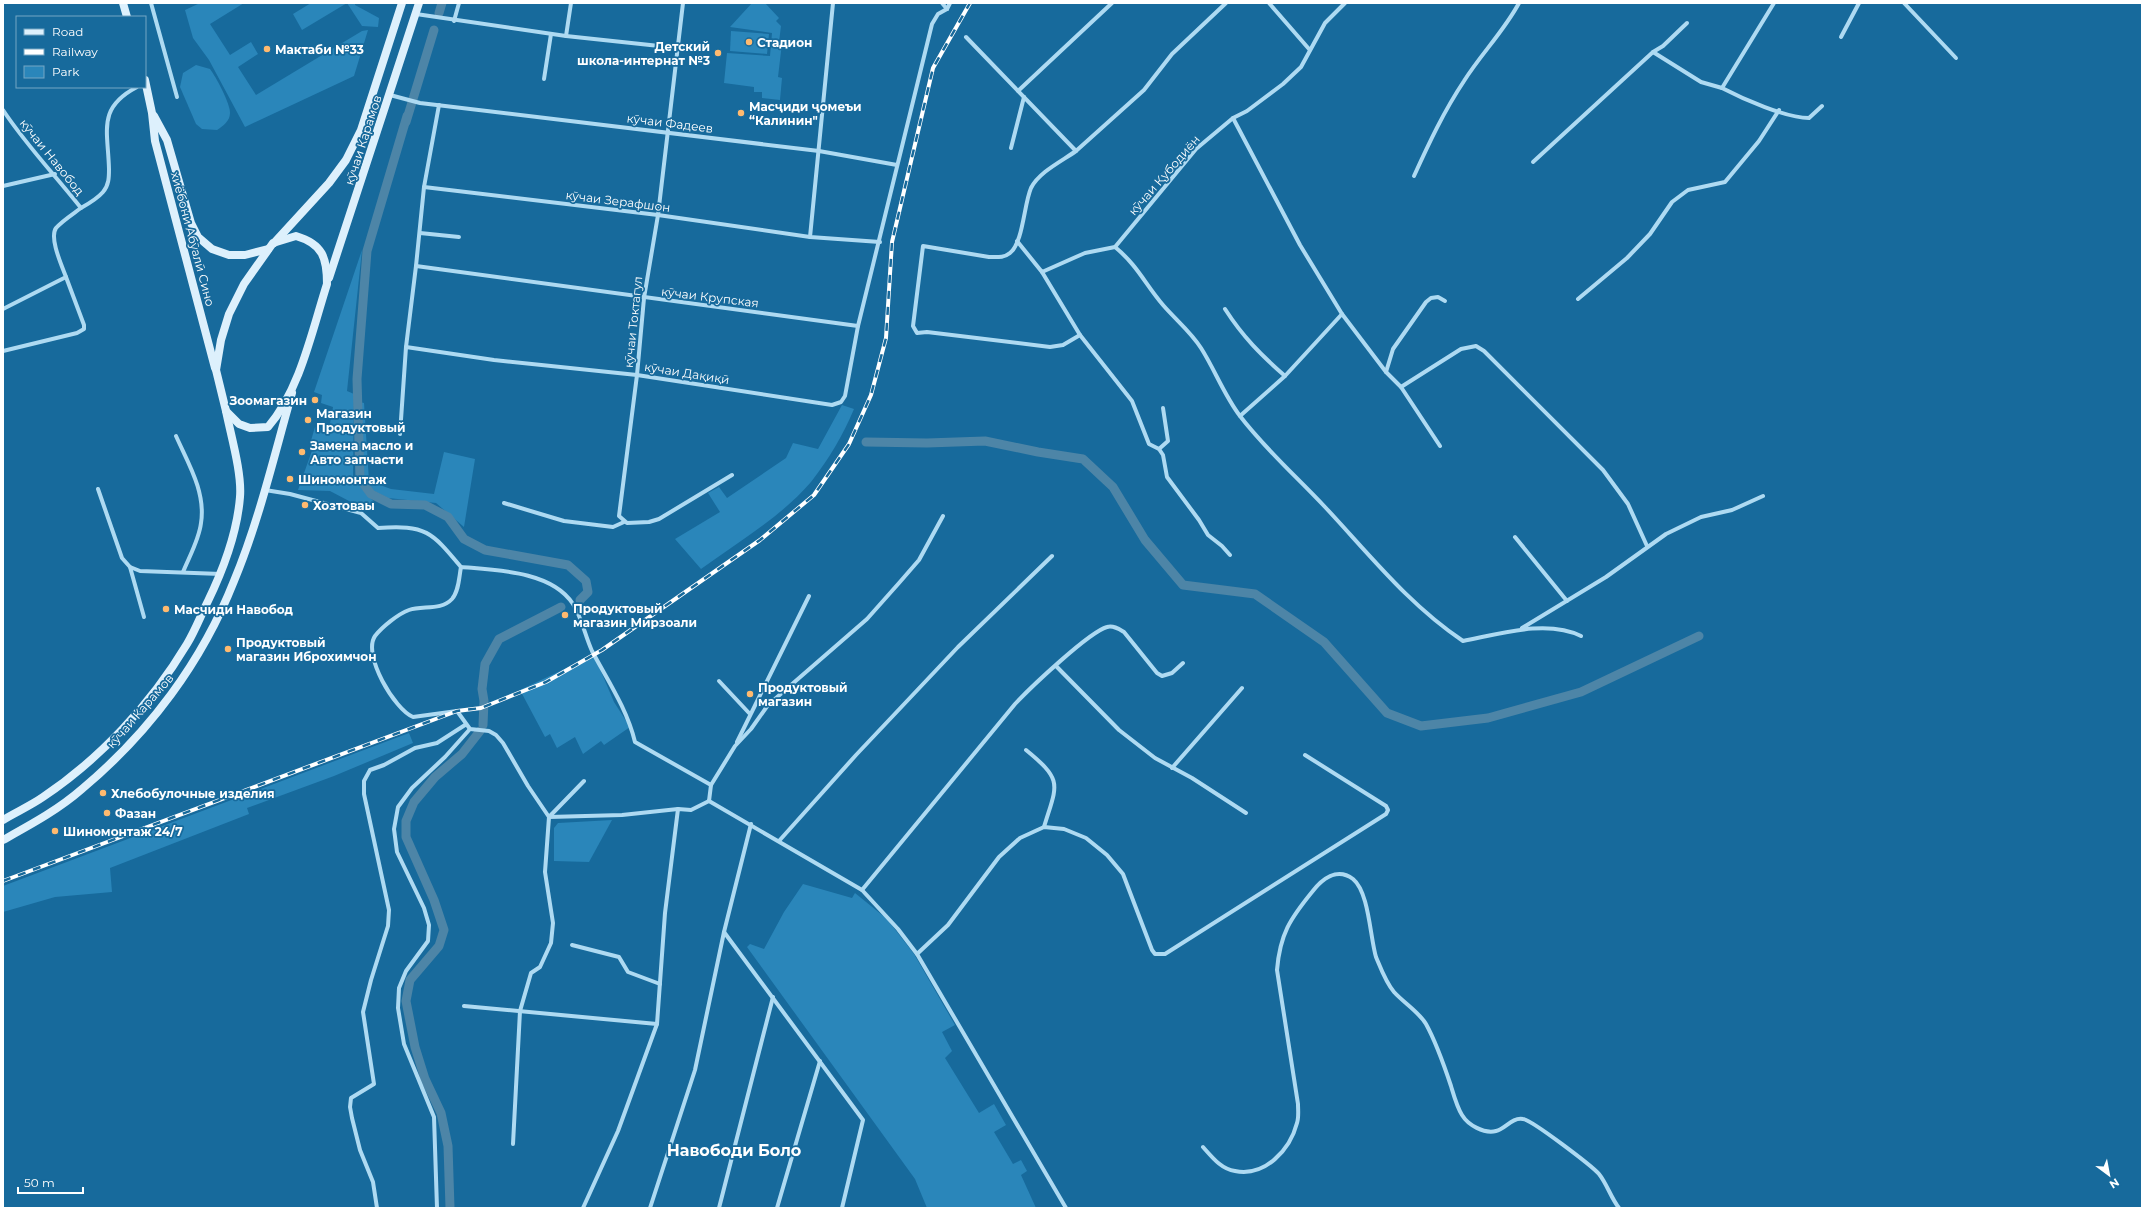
<svg xmlns="http://www.w3.org/2000/svg" width="2145" height="1211" font-family="Montserrat,sans-serif">
  <rect width="100%" height="100%" fill="#176a9c"/>
  <g fill="#2a86ba">
    <polygon points="200,3 244,3 210,24 230,55 251,42 258,54 238,67 256,95 362,31 368,30 354,76 245,127 209,60 193,38 185,10"/>
    <polygon points="311,3 347,3 302,30 293,14"/>
    <polygon points="347,3 355,3 355,5 379,18 378,27 362,26"/>
    <polygon points="752,3 765,3 779,18 776,21 781,26 779,42 782,43 778,77 782,78 780,100 762,98 762,92 754,92 754,87 724,83 727,53 770,56 772,33 730,27"/>
    <polygon points="731,31 769,34 767,54 730,51"/>
    <path d="M196 65 210 69C216 77 230 103 230 113 230 121 223 126 217 130L202 129 196 124 180 87 183 73Z"/>
    <polygon points="362,250 347,391 354,394 353,478 374,502 368,511 330,491 298,490 314,445 310,444 315,427 329,429 333,407 321,403 322,395 314,392"/>
    <polygon points="359,402 364,403 369,481 391,489 434,494 444,452 475,459 464,527 436,503 388,498 374,491 363,479"/>
    <path d="M842 405 854 409C843 435 829 459 811 482 781 517 737 543 701 569L675 539 720 512 708 493 719 487 727 498 786 458 793 443 818 449Z"/>
    <polygon points="594,655 614,702 630,727 604,745 601,741 583,754 575,737 557,748 550,734 545,737 520,690"/>
    <polygon points="409,733 413,743 334,776 247,808 249,814 110,868 112,892 55,897 3,912 3,886"/>
    <polygon points="612,820 589,862 554,861 554,828 558,823"/>
    <polygon points="803,884 852,898 855,893 887,919 914,954 955,1025 942,1032 952,1051 945,1058 979,1113 994,1104 1006,1125 994,1132 1013,1164 1021,1160 1027,1171 1021,1175 1036,1208 927,1208 915,1179 747,947 750,944 764,949 784,912"/>
  </g>
  <g fill="none" stroke-linecap="round" stroke-linejoin="round">
    <g stroke="#4d85a7" stroke-width="9">
      <polyline points="439,13 442,3"/>
      <polyline points="407,116 367,251 357,379 360,479 371,494 391,504 425,505 448,517 464,539 485,550 568,565 586,581 588,592 580,600"/>
      <polyline points="406,122 434,30"/>
      <polyline points="866,442 927,443 985,441 1038,452 1083,459 1113,487 1145,540 1183,585 1255,594 1324,642 1387,713 1421,726 1488,718 1581,692 1699,636"/>
      <polyline points="483,725 484,701 482,689 485,664 499,639 561,607"/>
      <polyline points="450,1208 448,1146 441,1113 425,1079 415,1047 406,1001 410,980 439,946 444,930 434,900 406,837 406,821 414,802 435,777 462,754 480,731"/>
    </g>
    <g stroke="#aedaf2" stroke-width="4">
      <polyline points="151,3 177,97"/>
      <polyline points="683,3 658,215 644,298 637,375 619,516 627,523 649,522 659,519 732,475"/>
      <polyline points="942,3 947,9"/>
      <polyline points="1269,3 1309,49"/>
      <path d="M1774 3 1722 88C1743 99 1786 118 1809 118L1822 106"/>
      <polyline points="1904,3 1956,58"/>
      <polyline points="947,9 950,3"/>
      <polyline points="416,14 566,36 678,48"/>
      <polyline points="454,21 459,3"/>
      <polyline points="566,36 571,3"/>
      <path d="M966 37 1076 151C1062 161 1039 172 1031 188 1024 204 1023 243 1010 253 1004 258 997 257 989 257L923 246 913 326 917 333 927 332 1050 347 1063 345 1080 335"/>
      <polyline points="1841,37 1859,3"/>
      <polyline points="1653,52 1663,46 1687,23"/>
      <polyline points="544,79 551,34"/>
      <polyline points="1018,91 1112,3"/>
      <polyline points="390,95 420,103 819,151 897,165"/>
      <path d="M3 110C26 145 55 175 81 208 73 214 62 221 56 228 49 238 62 266 66 277L3 309"/>
      <polyline points="1233,118 1300,245 1342,314 1386,372 1401,387 1440,446"/>
      <polyline points="1011,148 1024,97"/>
      <polyline points="1076,151 1144,90 1172,54 1226,3"/>
      <polyline points="1533,162 1653,52 1701,82 1722,88"/>
      <path d="M1414 176C1429 143 1444 111 1464 81 1481 54 1504 31 1519 3"/>
      <polyline points="3,186 55,174"/>
      <polyline points="424,187 658,215 810,237 880,242"/>
      <path d="M81 208C88 204 97 199 103 192 109 185 109 177 109 169 108 130 97 108 137 87"/>
      <polyline points="420,233 459,237"/>
      <polyline points="810,237 833,3"/>
      <polyline points="1017,241 1042,272 1085,253 1115,247 1196,149 1233,118 1247,111 1283,84 1301,67 1325,23 1345,3"/>
      <path d="M1115 247C1138 266 1145 284 1163 305 1175 319 1191 332 1201 348 1215 370 1224 395 1240 416 1265 449 1297 477 1325 507 1369 554 1409 605 1463 641 1499 634 1547 619 1581 636"/>
      <polyline points="416,266 858,326"/>
      <polyline points="1042,272 1080,335 1132,401 1149,444 1159,449 1163,455 1167,477 1199,520 1208,535 1222,546 1230,555"/>
      <polyline points="1578,299 1627,258 1650,234 1672,202 1688,190 1725,182 1759,141 1779,110"/>
      <path d="M1225 309C1243 337 1261 355 1285 376"/>
      <polyline points="406,347 494,360 637,375 832,405 841,402 845,396 858,326 932,24 938,14 947,9"/>
      <polyline points="3,351 77,333 84,329 84,325 66,277"/>
      <polyline points="1386,372 1393,349 1426,302 1431,298 1438,297 1445,301"/>
      <polyline points="1401,387 1461,349 1476,346 1484,351 1603,470 1628,504 1647,546"/>
      <polyline points="1240,416 1285,376 1342,314"/>
      <polyline points="400,434 406,347 416,266 424,187 439,105"/>
      <path d="M176 436C188 463 206 492 201 523 199 540 189 557 183 572"/>
      <polyline points="1159,449 1168,441 1163,408"/>
      <polyline points="98,489 122,558 130,567 140,571 221,574"/>
      <path d="M265 490 290 494 361 513 378 528C426 525 431 531 461 567 496 570 552 571 573 604 582 618 585 636 592 651 608 681 627 709 635 742L711 785"/>
      <polyline points="504,503 564,521 613,527 624,522"/>
      <polyline points="1515,537 1567,601"/>
      <polyline points="130,567 144,617"/>
      <path d="M461 567C459 577 459 591 452 599 441 611 422 605 409 610 398 614 382 627 375 636 362 655 395 710 413 717L457 711 470 729 489 731 496 735 503 743 528 786 549 817 622 815 678 809 691 810 709 801"/>
      <polyline points="1522,628 1606,577 1666,534 1701,517 1732,510 1763,496"/>
      <polyline points="1056,666 1119,730 1155,758 1192,778 1246,813"/>
      <polyline points="719,681 749,713"/>
      <polyline points="737,742 809,596"/>
      <path d="M1026 750C1064 781 1057 784 1044 827"/>
      <polyline points="1172,768 1242,688"/>
      <polyline points="709,801 862,890 898,929 917,954 1066,1208"/>
      <polyline points="709,801 711,785 735,746 751,729 768,705 867,619 899,583 919,560 943,516"/>
      <polyline points="779,841 856,755 958,647 1052,556"/>
      <path d="M862 890 1015 704C1030 688 1089 632 1107 627 1113 625 1119 629 1124 632L1157 673 1162 676 1172 673 1183 663"/>
      <polyline points="724,932 863,1120 842,1208"/>
      <polyline points="572,945 619,957 628,972 660,984"/>
      <polyline points="917,954 948,925 999,857 1020,838 1044,827 1064,829 1086,838 1107,855 1123,874 1152,950 1155,954 1165,954 1386,814 1388,810 1386,806 1305,755"/>
      <polyline points="464,1006 657,1024"/>
      <polyline points="513,1144 520,1011 531,973 540,967 551,943 553,923 545,872 549,817 584,781"/>
      <path d="M1203 1147C1212 1157 1221 1169 1235 1171 1265 1177 1290 1150 1297 1123 1299 1117 1298 1110 1298 1104L1277 970C1280 934 1290 919 1312 892 1322 879 1337 867 1353 879 1369 892 1370 937 1376 957 1381 969 1386 983 1394 992 1404 1003 1419 1012 1426 1024 1437 1044 1444 1065 1451 1086 1454 1096 1457 1107 1462 1115 1468 1125 1484 1134 1496 1131 1505 1129 1512 1117 1523 1119 1532 1120 1592 1166 1599 1174 1607 1184 1611 1198 1619 1208"/>
      <polyline points="377,1208 373,1182 360,1150 352,1118 350,1107 351,1098 374,1084 363,1012 371,980 388,926 389,910 364,794 364,781 370,770 384,765 415,748 437,743 465,725"/>
      <polyline points="437,1208 434,1117 404,1044 398,1008 399,988 406,971 428,941 429,925 424,908 397,852 394,829 398,807 412,788 445,757 470,729"/>
      <polyline points="583,1208 618,1131 657,1024 665,913 678,809"/>
      <polyline points="650,1208 695,1070 724,932 751,824"/>
      <polyline points="719,1208 773,997"/>
      <polyline points="777,1208 820,1061"/>
    </g>
    <g stroke="#ddf0fc" stroke-width="8">
      <polyline points="123,3 127,17"/>
      <polyline points="145,80 152,113 155,141 215,368"/>
      <polyline points="154,116 167,140 191,223 198,237 212,249 229,255 245,255 268,249"/>
      <path d="M296 236C323 244 327 258 327 284 312 331 300 390 268 427L250 428 239 424 226 411 216 370 221 340 229 314 244 284 273 243Z"/>
      <polyline points="274,243 329,183 346,160 361,130 402,3"/>
      <polyline points="329,278 419,3"/>
      <path d="M3 820C16 812 30 806 43 797 100 759 151 704 187 644 195 631 201 615 208 601 224 568 237 534 240 497 242 473 231 436 226 411"/>
      <path d="M3 840C30 825 58 810 82 789 149 733 202 662 234 581 259 521 274 456 292 393"/>
    </g>
    <g stroke="#fff" stroke-width="4">
      <polyline id="rail" points="3,881 457,711 481,708 546,682 602,650 760,540 814,495 849,444 871,395 886,338 892,242 933,68 970,3"/>
    </g>
    <use href="#rail" stroke="#176a9c" stroke-width="2.5" stroke-dasharray="8" stroke-linecap="butt"/>
  </g>
  <g fill="#ffba6f" stroke="#176a9c" stroke-width="1.5">
    <circle cx="749" cy="42" r="4"/>
    <circle cx="267" cy="49" r="4"/>
    <circle cx="718" cy="53" r="4"/>
    <circle cx="741" cy="113" r="4"/>
    <circle cx="315" cy="400" r="4"/>
    <circle cx="308" cy="420" r="4"/>
    <circle cx="302" cy="452" r="4"/>
    <circle cx="290" cy="479" r="4"/>
    <circle cx="305" cy="505" r="4"/>
    <circle cx="166" cy="609" r="4"/>
    <circle cx="565" cy="615" r="4"/>
    <circle cx="228" cy="649" r="4"/>
    <circle cx="750" cy="694" r="4"/>
    <circle cx="103" cy="793" r="4"/>
    <circle cx="107" cy="813" r="4"/>
    <circle cx="55" cy="831" r="4"/>
  </g>
  <g text-anchor="middle" dominant-baseline="central" stroke-width="3.5" stroke-linejoin="round" paint-order="stroke">
    <g font-size="12" font-weight="bold" fill="#fff" stroke="#176a9c" text-anchor="start">
      <text x="757" y="42">Стадион</text>
      <text x="710" y="46" text-anchor="end">Детский<tspan x="710" dy="14">школа-интернат №3</tspan></text>
      <text x="275" y="49">Мактаби №33</text>
      <text x="749" y="106">Масҷиди ҷомеъи<tspan x="749" dy="14">“Калинин"</tspan></text>
      <text x="307" y="400" text-anchor="end">Зоомагазин</text>
      <text x="316" y="413">Магазин<tspan x="316" dy="14">Продуктовый</tspan></text>
      <text x="310" y="445">Замена масло и<tspan x="310" dy="14">Авто запчасти</tspan></text>
      <text x="298" y="479">Шиномонтаж</text>
      <text x="313" y="505">Хозтоваы</text>
      <text x="573" y="608">Продуктовый<tspan x="573" dy="14">магазин Мирзоали</tspan></text>
      <text x="174" y="609">Масчиди Навобод</text>
      <text x="236" y="642">Продуктовый<tspan x="236" dy="14">магазин Иброхимчон</tspan></text>
      <text x="758" y="687">Продуктовый<tspan x="758" dy="14">магазин</tspan></text>
      <text x="111" y="793">Хлебобулочные изделия</text>
      <text x="115" y="813">Фазан</text>
      <text x="63" y="831">Шиномонтаж 24/7</text>
    </g>
    <g font-size="12" fill="#fff" stroke="#176a9c">
      <text transform="translate(670 123) rotate(7)">кӯчаи Фадеев</text>
      <text transform="translate(363 140) rotate(-72)">кӯчаи Карамов</text>
      <text transform="translate(52 157) rotate(51)">кӯчаи Навобод</text>
      <text transform="translate(1164 175) rotate(-49)">кӯчаи Қубодиён</text>
      <text transform="translate(618 201) rotate(7)">кӯчаи Зерафшон</text>
      <text transform="translate(193 239) rotate(75)">хиёбони Абӯалӣ Сино</text>
      <text transform="translate(710 297) rotate(7)">кӯчаи Крупская</text>
      <text transform="translate(633 322) rotate(-84)">кӯчаи Токтагул</text>
      <text transform="translate(687 373) rotate(9)">кӯчаи Дақиқӣ</text>
      <text transform="translate(140 711) rotate(-49)">кӯчаи Карамов</text>
    </g>
    <g font-size="16" font-weight="bold" fill="#fff" stroke="#176a9c">
      <text x="734" y="1150">Навободи Боло</text>
    </g>
  </g>
  <rect width="2145" height="1211" fill="none" stroke="#ffffff" stroke-width="8"/>
  <rect x="16" y="16" width="130" height="72" fill="#176a9c" stroke="#74a6c4"/>
  <rect x="24" y="29" width="20" height="6" fill="#ddf0fc" stroke="#74a6c4"/>
  <text x="52" y="36" font-size="12" fill="#ffffff">Road</text>
  <rect x="24" y="49" width="20" height="6" fill="#ffffff" stroke="#74a6c4"/>
  <text x="52" y="56" font-size="12" fill="#ffffff">Railway</text>
  <rect x="24" y="66" width="20" height="12" fill="#2a86ba" stroke="#74a6c4"/>
  <text x="52" y="76" font-size="12" fill="#ffffff">Park</text>
  <g transform="translate(2109 1175) rotate(148)" stroke="#176a9c" stroke-width="3" paint-order="stroke">
  <path d="M0-3L7 15L0 10L-7 15Z" fill="#ffffff"/>
  <text y="-6" font-size="11" font-weight="bold" text-anchor="middle" fill="#ffffff">N</text>
  </g>
  <path d="M18 1187v6h65v-6" fill="none" stroke="#ffffff" stroke-width="2"/>
  <text x="24" y="1187" font-size="12" fill="#ffffff" stroke="#176a9c" stroke-width="3" paint-order="stroke">50 m</text>
</svg>
